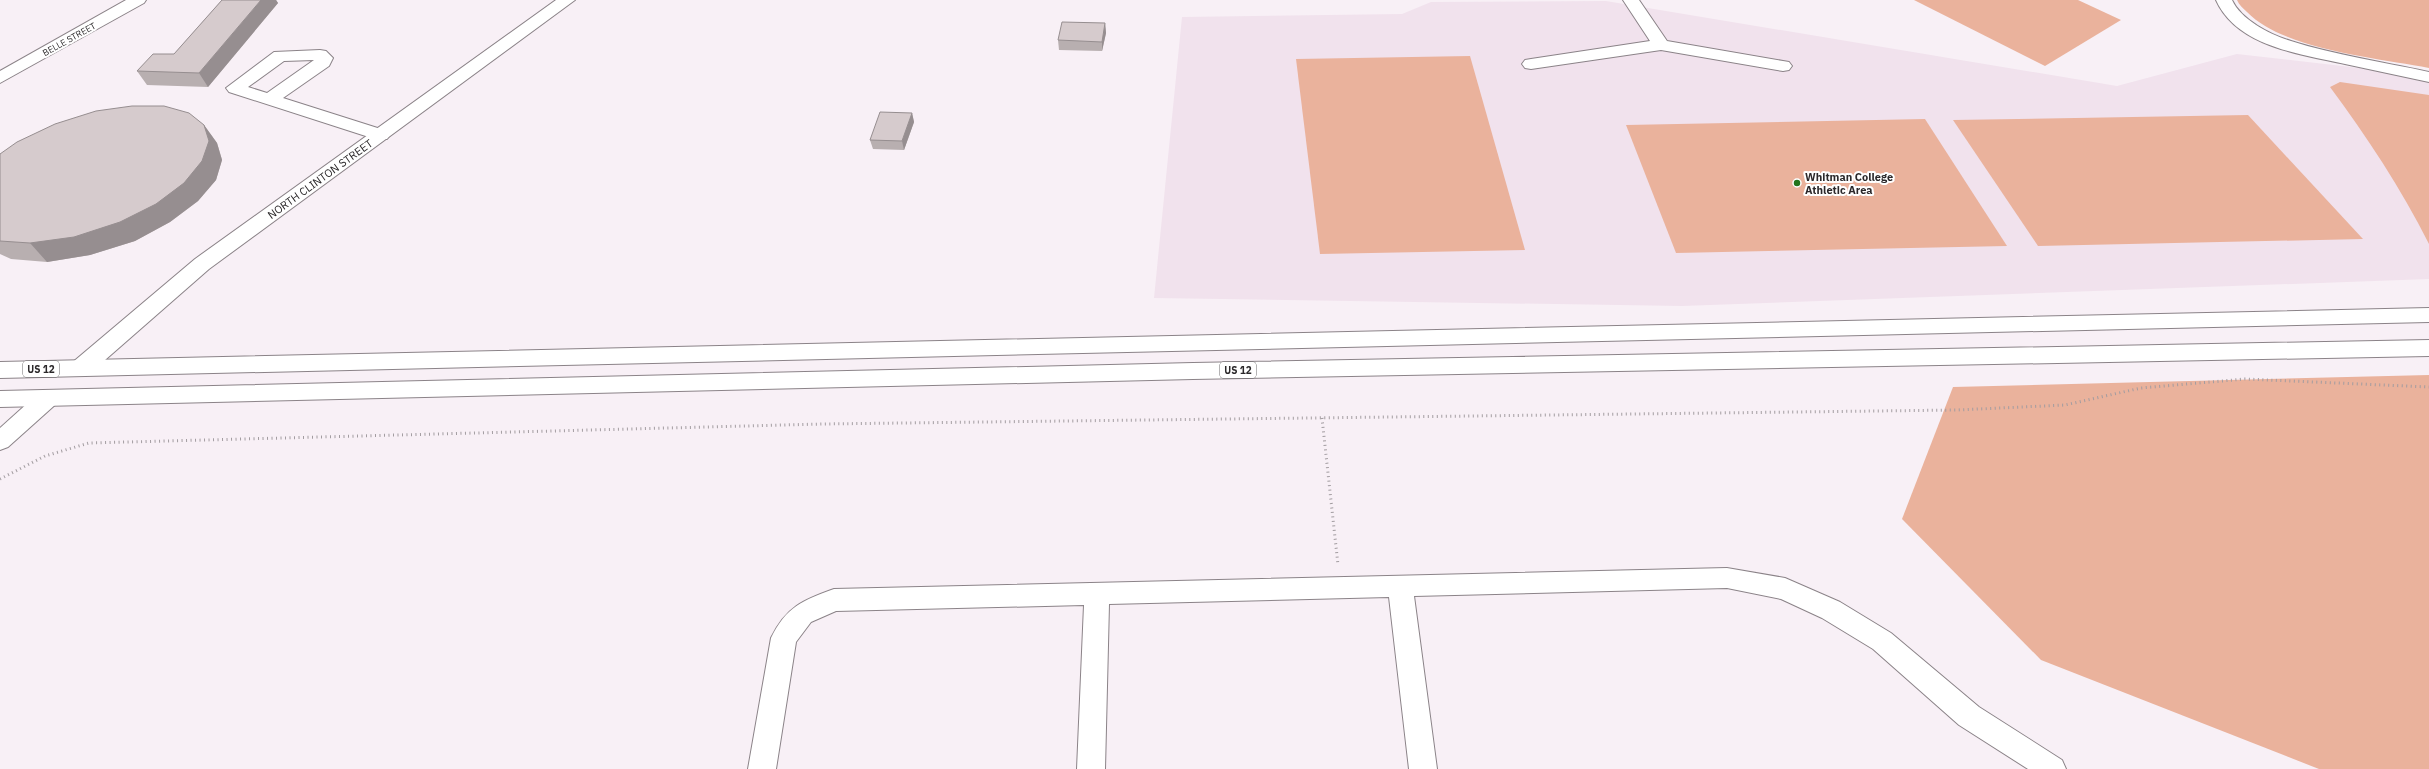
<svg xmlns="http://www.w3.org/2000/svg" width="2429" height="769" font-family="'IBM Plex Sans',sans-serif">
  <rect width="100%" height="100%" fill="#f8f0f6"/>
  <polygon fill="#f1e2ed" points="1606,1 2117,86 2237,54 2429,76 2429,279 1682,306 1154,298 1182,17 1402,14 1431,2"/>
  <g fill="#eab29c">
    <polygon points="1914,0 2078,0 2121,20 2045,66"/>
    <path d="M2237 0H2429V68C2377 58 2284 50 2247 12 2243 8 2239 5 2237 0Z"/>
    <polygon points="1470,56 1525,250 1320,254 1296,59"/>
    <path d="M2340 82 2429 95V244C2401 188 2367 137 2330 87Z"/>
    <polygon points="2248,115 2363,239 2038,246 1953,120"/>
    <polygon points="1925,119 2007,246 1676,253 1626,125"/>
    <polygon points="2429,375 2429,769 2319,769 2041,660 1902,519 1953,387"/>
  </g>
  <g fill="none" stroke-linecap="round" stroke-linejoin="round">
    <g stroke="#8b8388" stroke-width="2">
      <g id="minor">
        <polygon points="126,0 146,0 144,3 0,83 0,71"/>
        <polygon points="1623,0 1639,0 1667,41 1783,61 1789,62 1792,66 1789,70 1783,71 1661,50 1531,69 1525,68 1522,64 1525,60 1531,59 1650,41"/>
        <path d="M2216 0H2232C2241 20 2271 35 2291 41 2334 55 2384 62 2429 72V82C2401 76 2373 70 2345 64 2301 54 2237 47 2216 0Z"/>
        <path d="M320 50 326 51 333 58 329 66 283 98 387 131 390 135 387 139H375L229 92 226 88 274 52ZM314 60 267 93 248 87 284 61Z"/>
        <path d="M1727 568 1785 578 1840 602 1891 633 1979 707 2062 760 2066 769H2028L1959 725 1873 649 1822 618 1781 599 1727 588 1414 596 1437 769H1409L1389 597 1109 604 1105 769H1077L1084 605 836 611 811 622 796 642 776 769H748L771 638C786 607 803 600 834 589Z"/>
      </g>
    </g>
    <g stroke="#8b8388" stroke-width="2">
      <g id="major">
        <polygon points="556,0 575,0 209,269 89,374 81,376 73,374 70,368 73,362 195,259"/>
        <polygon points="48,390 56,392 59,398 56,404 8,447 0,450 0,428 40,392"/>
      </g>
    </g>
    <g stroke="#8b8388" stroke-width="2">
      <g id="highway">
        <polygon points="2429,308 2429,322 0,378 0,362"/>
        <polygon points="2429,340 2429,356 1193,379 0,407 0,391 1193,363"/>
      </g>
    </g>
    <g stroke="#a29ca0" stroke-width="3" stroke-dasharray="1 3.5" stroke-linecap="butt">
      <polyline points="1322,418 1338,565"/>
      <polyline points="0,479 45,456 89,443 822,424 1957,410 2065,405 2141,388 2245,379 2429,387"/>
    </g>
    <use href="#minor" fill="#fff" fill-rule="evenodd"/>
    <use href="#major" fill="#fff" fill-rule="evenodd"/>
    <use href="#highway" fill="#fff" fill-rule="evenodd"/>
  </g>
  <g fill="#b8afb0">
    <polygon points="222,0 276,0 278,3 208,87 147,85 137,71 174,54"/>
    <polygon points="1105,23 1106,33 1102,51 1059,50 1058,40"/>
    <polygon points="912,113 914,122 904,150 873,149 870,140"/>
    <polygon points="204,125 217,143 222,160 216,180 198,201 170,222 135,241 90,255 47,262 11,259 0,254 0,154"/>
  </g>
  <g fill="#968e90">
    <polygon points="261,0 276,0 278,3 208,87 199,73"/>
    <polygon points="1105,23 1106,33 1102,51 1102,42"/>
    <polygon points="912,113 914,122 904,150 902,141"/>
    <polygon points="204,125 217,143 222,160 216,180 198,201 170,222 135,241 90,255 47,262 30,243"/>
  </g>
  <g fill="#d6cbcd" stroke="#968e90">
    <polygon points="222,0 261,0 199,73 137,71 153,54 174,54"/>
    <polygon points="1062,22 1105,23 1102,42 1058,40"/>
    <polygon points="132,106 164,106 189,113 204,125 209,141 202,161 184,183 156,204 120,222 74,237 30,243 0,241 0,154 17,142 55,124 96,111"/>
    <polygon points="880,112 912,113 902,141 870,140"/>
  </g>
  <circle fill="#23741d" stroke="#fff" stroke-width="1.5" cx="1797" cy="183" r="4"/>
  <g text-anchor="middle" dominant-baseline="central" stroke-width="4" stroke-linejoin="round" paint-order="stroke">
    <g font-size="9" fill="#2b282a" stroke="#fff">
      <text transform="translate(69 39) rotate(-29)">BELLE STREET</text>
    </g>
    <g fill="#fff" stroke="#6b686a" stroke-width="1">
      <rect x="23" y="361" width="36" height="16" rx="3"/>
      <rect x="1220" y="362" width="36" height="16" rx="3"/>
    </g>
    <g font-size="10" font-weight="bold" fill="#2b282a">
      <text x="41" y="369">US 12</text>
      <text x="1238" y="370">US 12</text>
    </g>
    <g font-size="11" font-weight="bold" fill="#2b282a" stroke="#fff" text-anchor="start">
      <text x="1805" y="177">Whitman College<tspan x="1805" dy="13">Athletic Area</tspan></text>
    </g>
    <g font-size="11" fill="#2b282a" stroke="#fff">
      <text transform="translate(320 179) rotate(-36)">NORTH CLINTON STREET</text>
    </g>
  </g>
</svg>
